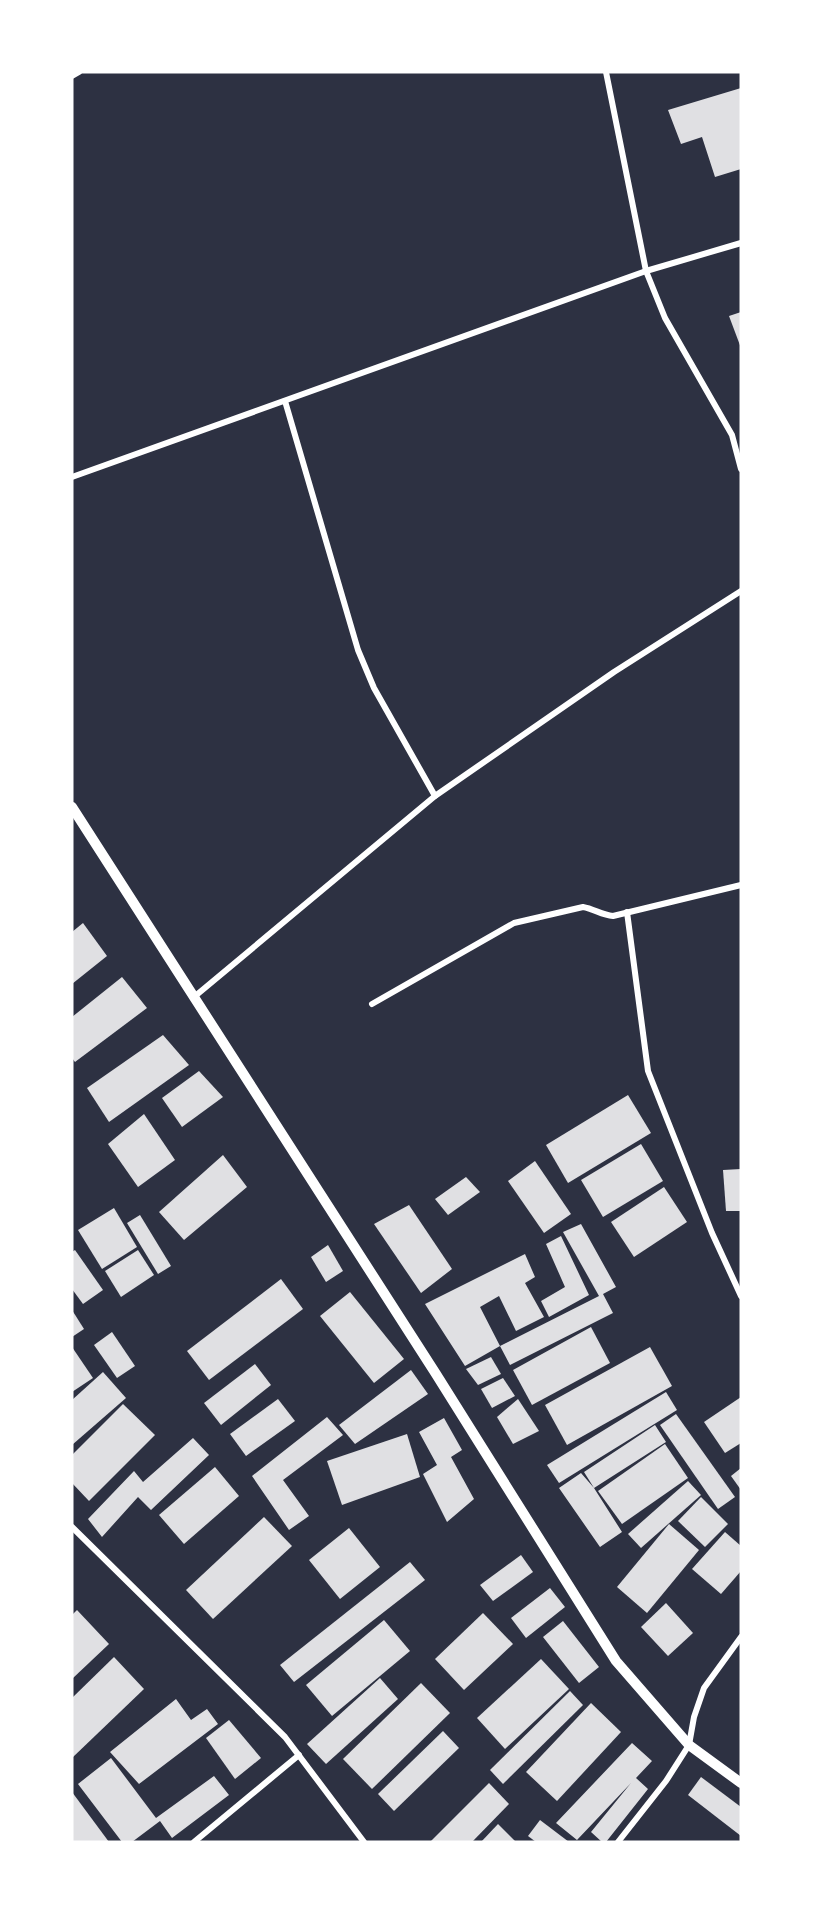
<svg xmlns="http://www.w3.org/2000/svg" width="813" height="1914" font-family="'Fira Sans Condensed',sans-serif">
  <rect width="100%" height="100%" fill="#2d3142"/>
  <g fill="#e0e0e3">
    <polygon points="741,88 741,169 715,177 702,137 681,144 668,110"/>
    <polygon points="741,312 741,348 729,316"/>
    <polygon points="83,923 107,956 72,984 72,932"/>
    <polygon points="122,977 147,1008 75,1062 72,1058 72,1017"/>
    <polygon points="163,1035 189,1065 109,1122 87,1088"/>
    <polygon points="199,1071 223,1097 182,1127 162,1098"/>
    <polygon points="628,1095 651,1133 568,1183 546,1145"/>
    <polygon points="144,1114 175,1160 138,1187 108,1144"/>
    <polygon points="641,1144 663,1181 603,1217 581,1180"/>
    <polygon points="223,1155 247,1187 184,1240 159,1212"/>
    <polygon points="535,1161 571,1214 544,1233 508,1181"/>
    <polygon points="741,1169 741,1211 726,1211 723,1170"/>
    <polygon points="466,1177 480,1192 448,1215 435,1199"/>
    <polygon points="664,1187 687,1222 634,1257 611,1222"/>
    <polygon points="409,1205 452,1269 421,1293 374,1224"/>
    <polygon points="114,1208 137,1247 102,1269 78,1230"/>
    <polygon points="140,1215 171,1266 158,1274 127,1223"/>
    <polygon points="581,1224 616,1287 603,1294 613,1313 510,1365 500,1346 599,1296 563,1232"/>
    <polygon points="561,1236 589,1295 549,1317 541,1301 565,1287 546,1244"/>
    <polygon points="328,1245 343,1271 326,1282 311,1257"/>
    <polygon points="75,1250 103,1290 83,1304 72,1289 72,1252"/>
    <polygon points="138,1250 154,1275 121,1297 105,1271"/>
    <polygon points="525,1254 535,1277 525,1283 544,1317 516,1331 499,1296 480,1307 500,1346 465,1366 425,1304"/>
    <polygon points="281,1279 303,1309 209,1380 187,1351"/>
    <polygon points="350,1292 404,1359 374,1383 320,1316"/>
    <polygon points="72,1310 84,1329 72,1337"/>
    <polygon points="591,1327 610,1363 532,1405 513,1370"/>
    <polygon points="112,1332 135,1366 117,1378 94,1345"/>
    <polygon points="72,1347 93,1378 72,1392"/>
    <polygon points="650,1347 672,1386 567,1445 545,1405"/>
    <polygon points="491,1357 501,1374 478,1385 466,1369"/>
    <polygon points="255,1364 271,1385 221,1425 204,1403"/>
    <polygon points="411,1370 428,1394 355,1444 339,1425"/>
    <polygon points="103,1372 126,1398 72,1445 72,1400"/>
    <polygon points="503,1378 515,1396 492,1408 481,1389"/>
    <polygon points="666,1392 677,1410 559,1483 547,1465"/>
    <polygon points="741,1397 741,1443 725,1453 704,1422"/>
    <polygon points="278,1399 295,1421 246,1456 230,1434"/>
    <polygon points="518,1399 539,1431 513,1444 497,1417"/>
    <polygon points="123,1404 155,1435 89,1501 72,1483 72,1455"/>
    <polygon points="676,1414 735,1497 718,1509 660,1425"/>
    <polygon points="327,1417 343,1435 283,1480 309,1516 289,1530 252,1476"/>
    <polygon points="444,1418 462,1450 451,1457 474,1499 447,1522 423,1474 437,1465 419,1432"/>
    <polygon points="655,1425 666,1442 594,1488 622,1532 600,1547 559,1488 581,1473 594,1488 584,1472"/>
    <polygon points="407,1434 420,1477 342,1505 327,1461"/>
    <polygon points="193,1438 209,1455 151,1510 138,1497 102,1537 88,1519 134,1471 143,1482"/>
    <polygon points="665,1444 688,1478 622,1524 598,1491"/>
    <polygon points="215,1467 239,1496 184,1544 159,1515"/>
    <polygon points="741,1468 741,1490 731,1476"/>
    <polygon points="688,1481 701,1495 641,1548 628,1534"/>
    <polygon points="701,1497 728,1524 705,1547 678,1521"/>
    <polygon points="264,1517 292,1546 213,1619 186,1590"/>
    <polygon points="669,1524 699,1550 647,1613 617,1587"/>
    <polygon points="349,1528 380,1567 340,1599 309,1560"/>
    <polygon points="725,1532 741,1546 741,1571 721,1594 692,1569"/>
    <polygon points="521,1555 533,1572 493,1601 480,1585"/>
    <polygon points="410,1562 425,1580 294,1682 280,1665"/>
    <polygon points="550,1588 565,1607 526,1638 511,1618"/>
    <polygon points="666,1603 693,1633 668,1656 641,1627"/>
    <polygon points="77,1610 109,1644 72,1679 72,1615"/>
    <polygon points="483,1613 513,1644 464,1690 435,1659"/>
    <polygon points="384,1620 410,1651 332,1716 306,1685"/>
    <polygon points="563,1621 599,1667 579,1683 543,1637"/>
    <polygon points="114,1657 144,1689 72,1758 72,1698"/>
    <polygon points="541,1659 569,1689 505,1749 477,1718"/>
    <polygon points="380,1678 398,1699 326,1764 307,1744"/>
    <polygon points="421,1683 450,1713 372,1789 343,1759"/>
    <polygon points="570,1691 583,1705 503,1784 490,1770"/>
    <polygon points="176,1699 191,1720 207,1709 218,1724 139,1784 110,1752"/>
    <polygon points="591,1703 621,1732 557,1801 526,1772"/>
    <polygon points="229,1720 261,1758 235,1779 206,1738"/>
    <polygon points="443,1731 459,1748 394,1811 378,1794"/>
    <polygon points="632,1743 652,1761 636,1778 648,1789 606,1842 602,1842 591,1832 631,1783 577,1840 556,1823"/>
    <polygon points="111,1758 156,1818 214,1776 229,1795 172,1838 160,1821 132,1842 122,1842 78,1784"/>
    <polygon points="701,1777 741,1807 741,1836 688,1795"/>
    <polygon points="489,1783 509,1804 472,1842 430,1842"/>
    <polygon points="72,1792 109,1842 72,1842"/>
    <polygon points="540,1820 569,1842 536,1842 528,1836"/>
    <polygon points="498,1824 516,1842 481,1842"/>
  </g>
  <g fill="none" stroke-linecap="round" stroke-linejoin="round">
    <g stroke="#fff" stroke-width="6">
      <polyline points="606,72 646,271 665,318 732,435 741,469"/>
      <polyline points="72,76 79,72"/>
      <polyline points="285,401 358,650 374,688 435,796"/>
      <polyline points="72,477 646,271 741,243"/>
      <polyline points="627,912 648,1071 712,1233 741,1296"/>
      <polyline points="194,997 435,796 614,672 741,591"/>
      <path d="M372 1004 514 923 583 907C594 909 602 915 613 916L741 885"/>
      <polyline points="72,1527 285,1737 364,1842"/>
      <polyline points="194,1842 299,1755"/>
      <polyline points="618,1842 666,1781 689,1745 694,1717 704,1688 741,1637"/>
    </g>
    <polyline stroke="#fff" stroke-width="10" points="72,807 436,1374 616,1661 689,1745 741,1783"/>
  </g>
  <rect width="813" height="1914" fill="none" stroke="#ffffff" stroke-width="147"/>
</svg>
